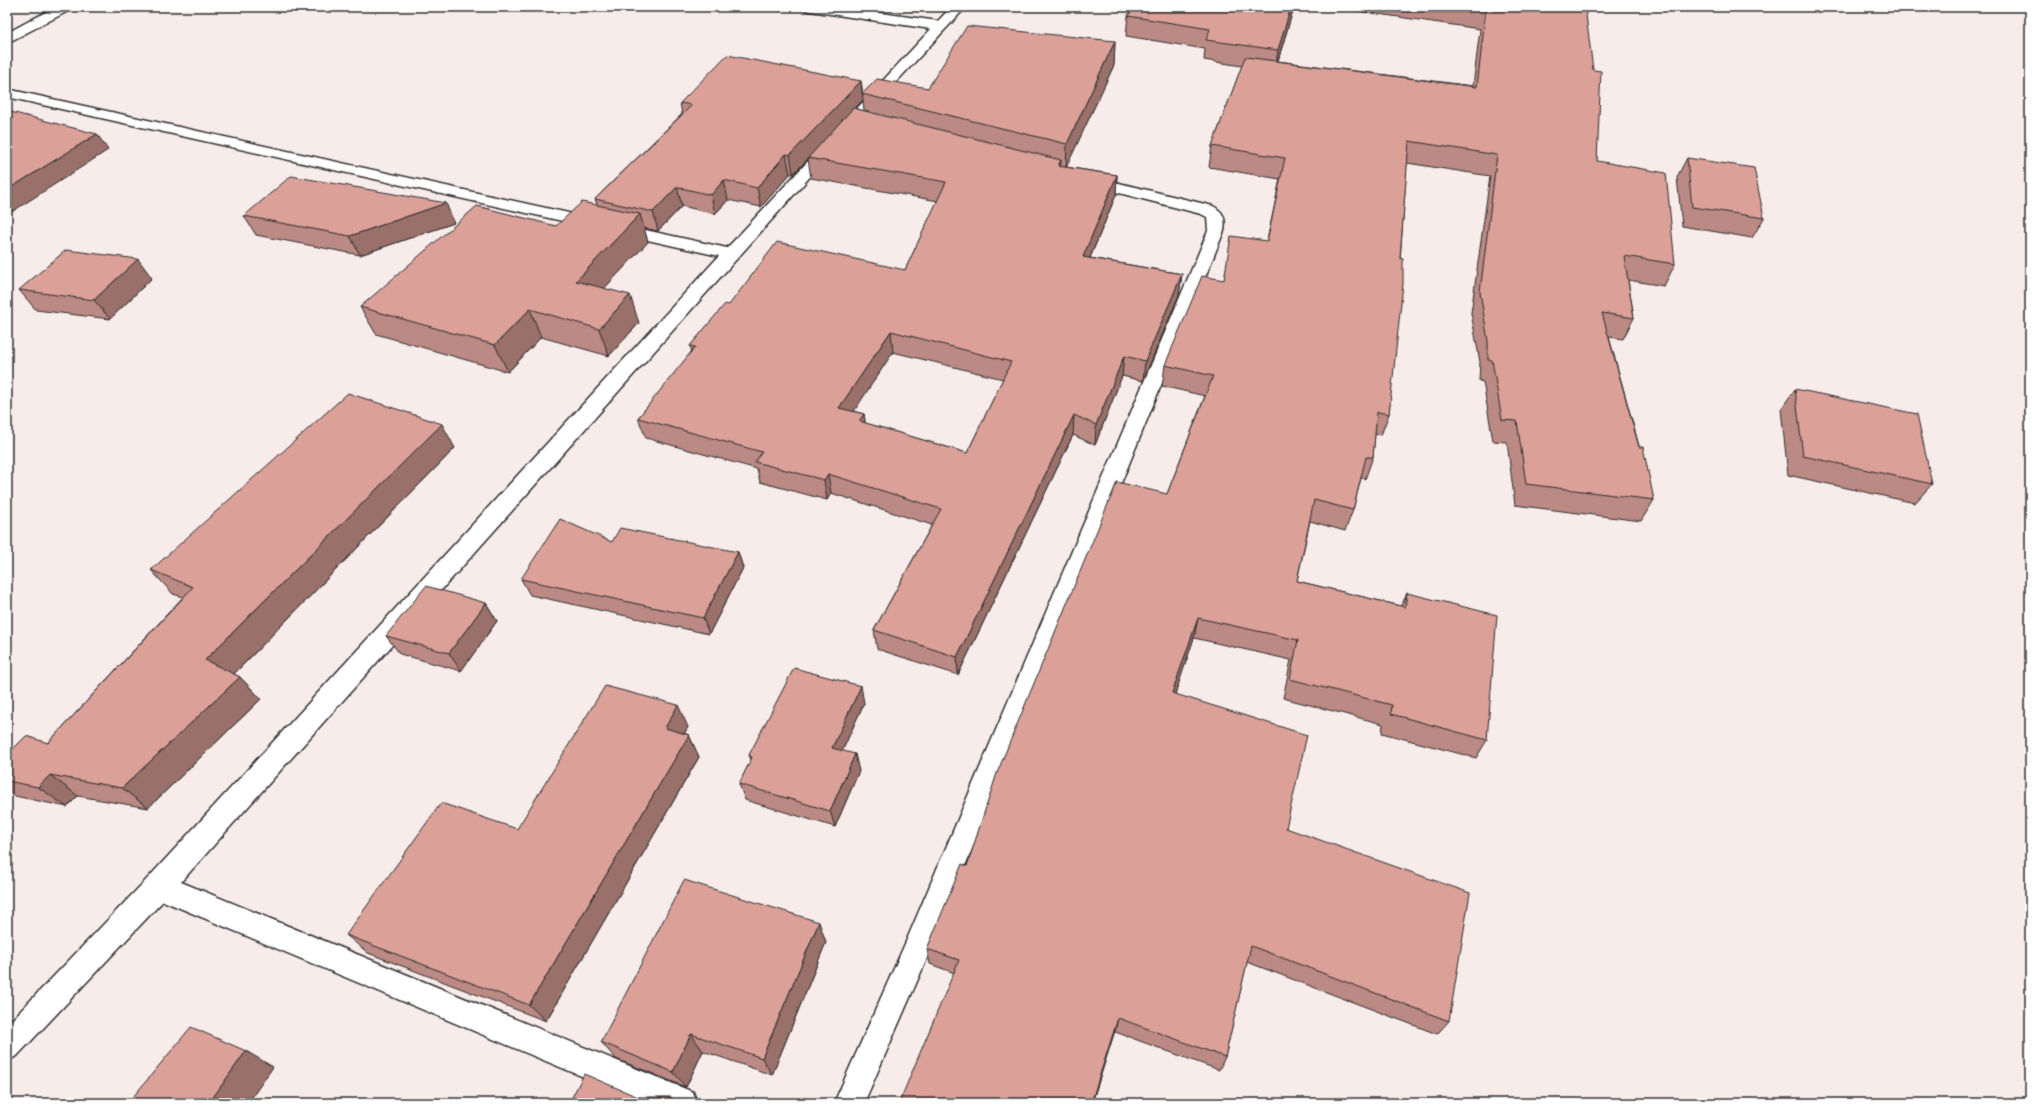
<svg xmlns="http://www.w3.org/2000/svg" width="2037" height="1110" font-family="'Balsamiq Sans',sans-serif">
  <rect width="100%" height="100%" fill="#f8eceb"/>
  <filter id="ink" filterUnits="userSpaceOnUse"><feTurbulence type="fractalNoise" baseFrequency=".025" numOctaves="2"/><feDisplacementMap in="SourceGraphic" scale="8" xChannelSelector="R" yChannelSelector="G"/><feConvolveMatrix kernelMatrix="1 2 1 2 8 2 1 2 1" color-interpolation-filters="sRGB"/></filter>
  <g filter="url(#ink)">
    <g fill="none" stroke-linecap="round" stroke-linejoin="round">
      <g stroke="#2b2b2b" stroke-width="3">
        <g id="minor">
          <polygon points="55,7 72,7 70,10 7,43 7,33"/>
          <polygon points="803,7 838,7 938,21 951,7 966,7 857,124 181,882 693,1092 697,1103 646,1103 163,901 17,1056 7,1061 7,1025 149,877 719,256 7,97 7,89 727,248 931,29 810,11 805,10"/>
          <path d="M1086 175 1213 206C1224 212 1226 219 1224 231L932 947 864 1103H834L908 937 1208 231 1207 217 1201 214 1080 183 1078 180 1080 177Z"/>
        </g>
      </g>
      <use href="#minor" fill="#fff" fill-rule="evenodd"/>
    </g>
    <g fill="#bc8a84" stroke="#2b2b2b" fill-rule="evenodd">
      <polygon points="1133,7 1294,7 1278,61 1473,86 1480,29 1331,7 1585,7 1597,161 1675,264 1664,286 1628,280 1634,318 1623,339 1609,337 1654,500 1641,521 1515,505 1507,442 1493,441 1483,382 1479,381 1480,362 1471,313 1490,176 1407,163 1389,414 1381,435 1375,434 1373,457 1365,479 1361,478 1353,510 1345,531 1310,521 1297,581 1401,606 1407,593 1487,740 1476,758 1382,733 1383,724 1283,698 1291,660 1194,638 1175,694 1286,828 1449,1021 1437,1034 1247,962 1225,1057 1219,1070 930,964 927,949 967,866 1167,494 1205,396 1162,386 1165,365 1224,280 1267,241 1280,179 1209,167 1212,146 1242,66 1204,60 1205,49 1126,36 1128,16"/>
      <path d="M1115 41 1114 65 1066 167 1117 175 1116 195 1090 258 1182 274 1179 295 1143 381 1122 376 1095 445 1073 435 958 675 877 649 874 630 932 525 831 493 827 500 760 482 757 469 646 438 638 418 692 352 690 346 729 305 905 270 938 201 811 178 808 159 793 174H790L761 207 728 200 715 214 682 206 658 231 644 228 648 242 604 288 639 323 609 356 541 337 508 372 376 334 360 307 556 226 597 205 595 199 682 114 680 103 861 81 863 94 928 88ZM863 100 864 111 855 108ZM893 352 1003 379 967 453 865 423 864 414 853 411Z"/>
      <polygon points="1687,158 1764,218 1752,238 1682,226 1677,177"/>
      <polygon points="244,216 454,223 360,255 256,235"/>
      <polygon points="152,278 110,319 36,310 19,290"/>
      <polygon points="1795,389 1932,484 1915,503 1788,475 1781,409"/>
      <polygon points="455,448 234,674 240,677 261,699 148,808 78,796 67,807 15,796 7,791 7,755 48,743 183,597 173,594 151,570"/>
      <polygon points="612,542 738,552 743,568 709,634 530,595 521,579"/>
      <polygon points="486,603 497,621 461,671 400,654 386,636"/>
      <polygon points="864,703 842,751 859,771 835,827 745,800 739,784 751,760 749,755"/>
      <polygon points="688,727 684,733 689,735 699,757 546,1021 368,953 346,935 517,829"/>
      <polygon points="826,942 772,1075 703,1051 686,1087 616,1059 601,1042"/>
    </g>
    <g fill="#99716b" stroke="#2b2b2b">
      <polygon points="1291,7 1294,7 1275,70 1278,50"/>
      <polygon points="1115,41 1114,65 1066,168 1067,144"/>
      <polygon points="861,81 863,100 809,158 808,158 808,159 793,174 790,155"/>
      <polygon points="97,134 108,150 7,215 7,190"/>
      <polygon points="786,154 790,174 761,207 757,188"/>
      <polygon points="1061,160 1060,180 1058,166"/>
      <polygon points="1117,175 1116,195 1082,277 1083,257"/>
      <polygon points="724,180 728,200 715,214 711,195"/>
      <polygon points="677,187 682,206 658,231 653,212"/>
      <polygon points="446,203 454,223 360,255 350,236"/>
      <polygon points="640,214 648,242 586,308 576,281"/>
      <polygon points="138,259 152,278 110,319 94,300"/>
      <polygon points="1182,274 1179,295 1143,381 1145,361"/>
      <polygon points="630,295 639,323 609,356 599,329"/>
      <polygon points="530,309 541,337 508,372 495,345"/>
      <polygon points="891,331 893,352 843,428 839,408"/>
      <polygon points="1124,356 1122,376 1095,445 1096,425"/>
      <polygon points="864,414 867,434 859,421"/>
      <polygon points="1074,415 1073,435 958,675 957,657"/>
      <polygon points="442,424 455,448 226,682 205,660"/>
      <polygon points="828,474 831,493 827,500 824,480"/>
      <polygon points="738,552 743,568 709,634 703,618"/>
      <polygon points="486,603 497,621 461,671 449,653"/>
      <polygon points="1198,618 1194,638 1169,712 1172,693"/>
      <polygon points="240,677 261,699 148,808 122,788"/>
      <polygon points="861,686 864,703 836,765 832,748"/>
      <polygon points="678,705 688,727 675,750 665,728"/>
      <polygon points="689,735 699,757 546,1021 529,1005"/>
      <polygon points="855,754 859,771 835,827 830,811"/>
      <polygon points="50,775 78,796 67,807 38,787"/>
      <polygon points="819,922 826,942 772,1075 762,1058"/>
      <polygon points="1118,1018 1115,1031 1092,1103 1091,1103"/>
      <polygon points="691,1034 703,1051 686,1087 673,1072"/>
      <polygon points="246,1051 273,1067 248,1103 209,1103"/>
      <polygon points="671,1097 676,1103 668,1103"/>
    </g>
    <g fill="#dba199" stroke="#2b2b2b" fill-rule="evenodd">
      <polygon points="1133,7 1291,7 1278,50 1206,40 1210,29 1128,16"/>
      <polygon points="1471,7 1585,7 1593,70 1601,71 1597,161 1666,173 1675,264 1624,256 1634,318 1602,313 1639,447 1643,447 1654,500 1526,484 1517,421 1502,420 1492,360 1488,360 1488,341 1480,292 1497,155 1409,141 1400,258 1403,259 1403,284 1389,414 1377,412 1373,457 1366,457 1353,510 1314,500 1297,581 1405,607 1407,593 1497,615 1487,740 1391,714 1392,705 1290,679 1298,640 1198,618 1172,693 1307,735 1286,828 1470,893 1449,1021 1251,946 1225,1057 1118,1018 1091,1103 899,1103 959,960 927,949 962,864 967,866 997,773 1117,482 1167,494 1213,376 1165,365 1202,276 1224,280 1231,236 1267,241 1285,158 1212,146 1245,57 1477,87 1486,9"/>
      <polygon points="967,26 1115,41 1067,144 862,94 877,79 928,88"/>
      <polygon points="727,55 861,81 790,155 786,154 757,188 724,180 711,195 677,187 653,212 595,199 692,105 680,103"/>
      <path d="M853 108 1061 160 1058 166 1117 175 1083 257 1182 274 1145 361 1124 356 1096 425 1074 415 957 657 874 630 941 509 828 474 824 480 755 462 762 452 638 418 695 347 690 346 725 304 729 305 777 242 905 270 946 182 808 158ZM891 331 1011 362 967 453 859 421 864 414 839 408Z"/>
      <polygon points="7,111 97,134 7,190"/>
      <polygon points="1687,158 1754,168 1764,218 1692,207"/>
      <polygon points="291,176 446,203 350,236 244,216"/>
      <polygon points="582,202 640,214 576,281 630,295 599,329 530,309 495,345 360,307 477,206 556,226"/>
      <polygon points="66,250 138,259 94,300 19,290"/>
      <polygon points="1795,389 1917,414 1932,484 1803,456"/>
      <polygon points="348,393 442,424 205,660 240,677 122,788 50,775 38,787 7,781 7,755 26,736 48,743 193,587 151,570"/>
      <polygon points="560,519 612,542 620,528 738,552 703,618 521,579"/>
      <polygon points="426,586 486,603 449,653 386,636"/>
      <polygon points="794,668 861,686 832,748 855,754 830,811 739,784 752,757 749,755"/>
      <polygon points="605,686 678,705 665,728 689,735 529,1005 346,935 441,803 517,829"/>
      <polygon points="684,880 819,922 762,1058 691,1034 673,1072 601,1042"/>
      <polygon points="191,1027 246,1051 209,1103 128,1103"/>
      <polygon points="584,1074 638,1097 671,1097 668,1103 569,1103"/>
    </g>
  </g>
  <rect width="2037" height="1110" fill="none" stroke="#fff" stroke-width="24"/>
  <rect x="12" y="12" width="2013" height="1086" fill="none" stroke="#2b2b2b" stroke-width="1.5" filter="url(#ink)"/>
</svg>
